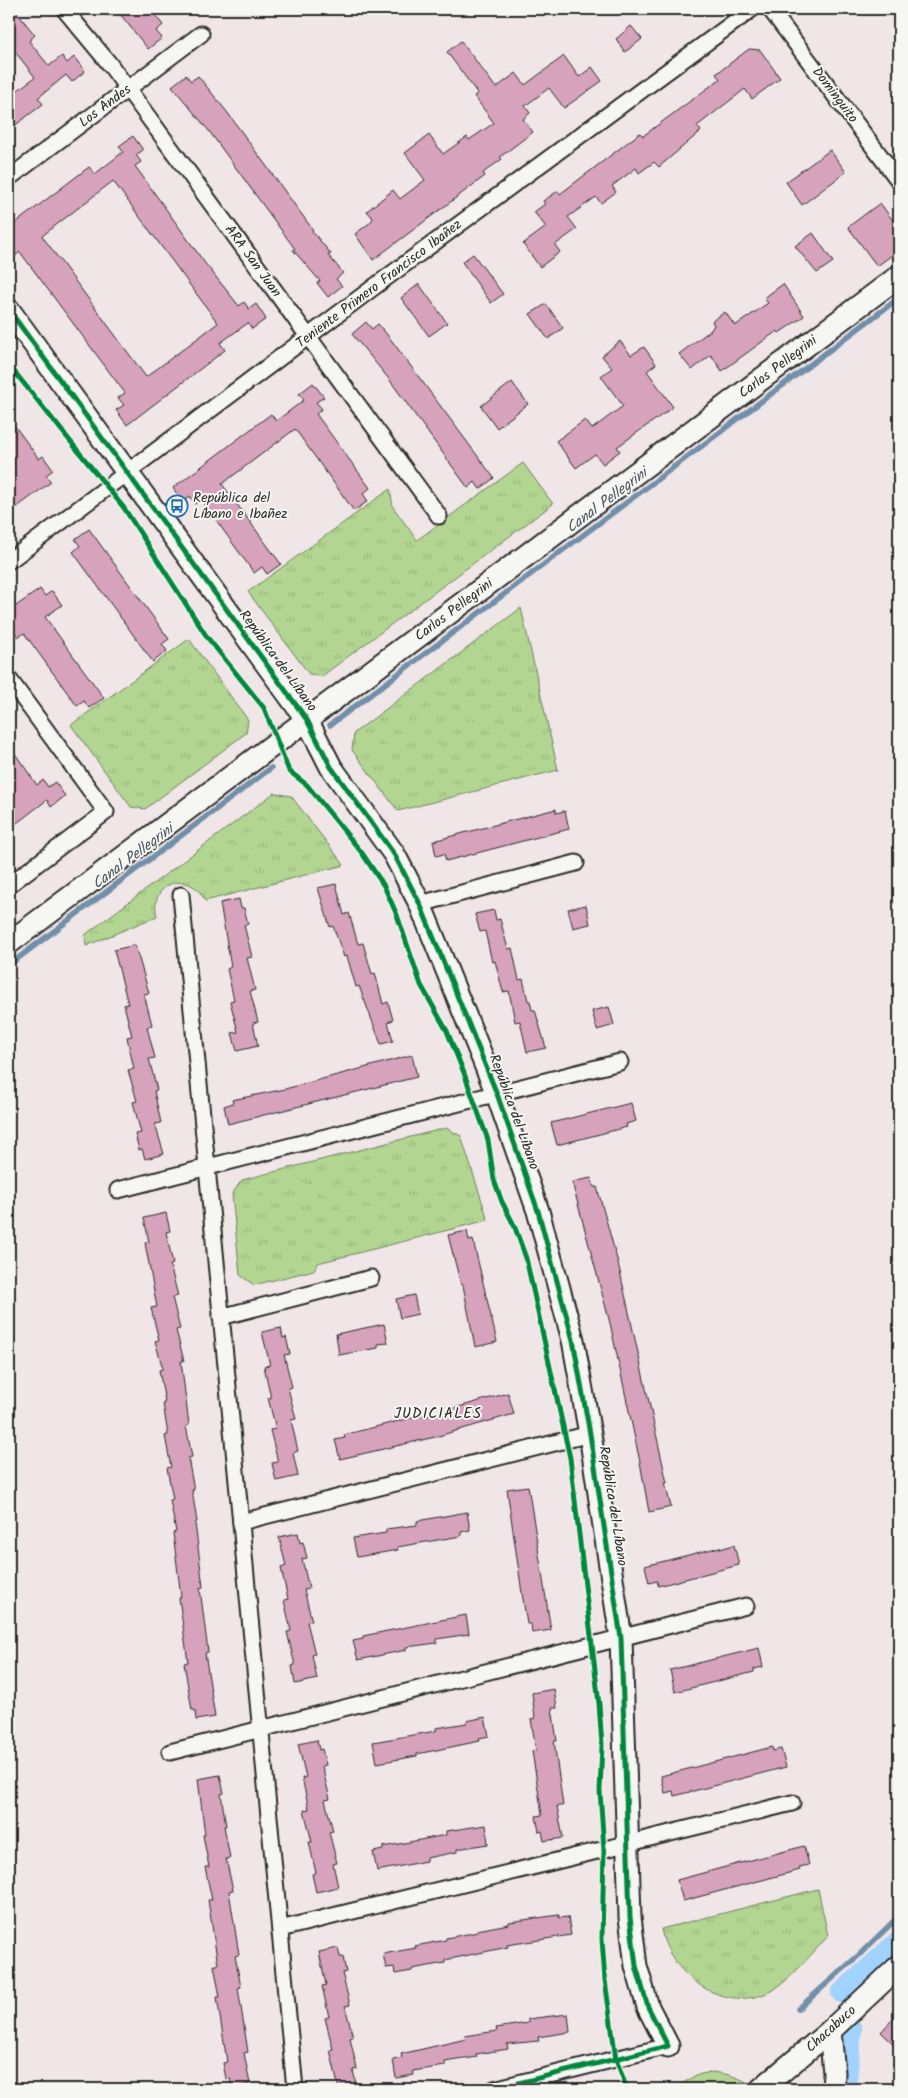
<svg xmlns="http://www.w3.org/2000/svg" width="908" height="2098" font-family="Kalam,sans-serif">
  <defs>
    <pattern id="park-tufts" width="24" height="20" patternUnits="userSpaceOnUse" patternTransform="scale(1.25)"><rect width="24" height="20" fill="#b2d691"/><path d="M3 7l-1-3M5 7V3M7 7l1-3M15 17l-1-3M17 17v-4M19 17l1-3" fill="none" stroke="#99b87d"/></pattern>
  </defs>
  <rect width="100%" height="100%" fill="#f0e5e7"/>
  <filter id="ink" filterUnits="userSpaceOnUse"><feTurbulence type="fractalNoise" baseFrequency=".02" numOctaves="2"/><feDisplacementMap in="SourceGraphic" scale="10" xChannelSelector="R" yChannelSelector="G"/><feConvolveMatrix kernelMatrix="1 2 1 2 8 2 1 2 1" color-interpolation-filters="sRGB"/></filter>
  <g filter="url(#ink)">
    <path fill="#b2d691" stroke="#6e805e" d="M712 2072C730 2074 742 2078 757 2089H674L696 2075Z"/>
    <g fill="url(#park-tufts)" stroke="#6e805e">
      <polygon points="523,463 553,504 322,676 309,674 248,592 390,489 393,507 417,540"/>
      <polygon points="521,608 558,770 398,811 352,750 354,733"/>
      <polygon points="189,639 248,720 246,733 145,809 131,807 71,725"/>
      <path d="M274 793 291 796 344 865 205 901C191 868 148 882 157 916L86 946 85 935Z"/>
      <polygon points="446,1128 461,1136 488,1220 318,1263 314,1270 254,1285 240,1275 232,1194 242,1180"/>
      <path d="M818 1889 828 1936C814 1951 792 1978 776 1988 730 2018 670 1978 661 1929Z"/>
    </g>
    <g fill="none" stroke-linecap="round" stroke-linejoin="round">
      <g stroke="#728faa" stroke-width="5.5">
        <polyline points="330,725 899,298"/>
        <polyline points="9,965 271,768"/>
        <polyline points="798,2009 859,1955 899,1916"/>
      </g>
      <g stroke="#a2d2fe" stroke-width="20">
        <polyline points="841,1993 899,1940"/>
        <polyline points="846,2089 852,2029"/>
      </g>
    </g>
    <g fill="#d7a2bc" stroke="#2b2b2b" fill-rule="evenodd">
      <polygon points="9,9 14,9 35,35 29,41 49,66 62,56 67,63 74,57 85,71 72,82 66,75 38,98 43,104 9,130 9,97 35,77 9,44"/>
      <polygon points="116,9 150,9 163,25 156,31 162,38 148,49"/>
      <polygon points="631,26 642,39 625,52 616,39"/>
      <polygon points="461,41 496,88 516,73 525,85 564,56 579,77 592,67 602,81 564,108 549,88 525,106 530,113 523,119 533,132 500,157 502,159 483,173 485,176 373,260 355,234 371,222 373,218 367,211 393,190 400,199 425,180 405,153 429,135 443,154 467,137 469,140 494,123 474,96 478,94 447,52"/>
      <polygon points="749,49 760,50 780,78 752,99 745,89 697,126 701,131 659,167 654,162 639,173 636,168 612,186 616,192 601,203 596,197 568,217 577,229 555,245 560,252 540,267 523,244 546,227 534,212 545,204 543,201 558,191 560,194 640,133 643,136 720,79 716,74"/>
      <polygon points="186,75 191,81 198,76 227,112 313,230 312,231 331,254 328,255 343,273 336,279 342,286 328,297 317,283 320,281 293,250 295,249 209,131 172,86"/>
      <path d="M133 136 143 150 136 155 141 162 135 166 204 262 239 306 244 302 249 309 256 304 266 319 252 329 248 323 220 343 225 350 127 425 116 410 124 405 118 398 125 393 20 252 15 256 9 247V228L89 167 95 174 123 152 119 146ZM113 181 218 323 146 377 42 236Z"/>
      <polygon points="830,150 846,172 802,205 786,182"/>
      <polygon points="880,203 899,229 899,250 877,266 848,227"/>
      <polygon points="813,233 833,262 817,273 795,246"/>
      <polygon points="473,254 503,294 491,303 462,262"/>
      <polygon points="419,284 447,323 429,336 401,298"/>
      <polygon points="783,284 804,316 779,333 777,331 722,371 711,355 692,370 679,354 711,330 714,325 712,321 725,312 735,326 768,303 764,298"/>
      <polygon points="546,304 563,328 548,339 530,314"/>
      <polygon points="366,322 372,329 378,324 389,337 494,478 480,489 475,482 468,488 389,379 352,334"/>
      <polygon points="620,341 631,355 644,347 656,364 647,371 673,407 617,447 620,451 603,464 595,454 576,468 556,441 585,420 592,429 623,406 601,376 612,368 602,356"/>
      <polygon points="512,382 528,404 497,428 481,406"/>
      <polygon points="313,383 324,397 316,402 322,409 316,414 370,488 363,494 368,501 354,511 295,429 222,484 281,564 267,574 262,567 254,573 201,499 195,504 190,496 183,502 173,488 271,414 276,421 304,400 299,394"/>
      <polygon points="9,418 39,459 43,456 53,470 46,475 51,482 9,513"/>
      <polygon points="89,529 169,639 162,644 167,651 153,662 73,552 80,546 75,539"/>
      <polygon points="40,589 45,596 52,591 62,605 45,617 104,698 89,708 84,701 77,706 24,633 18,637 9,624 9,611"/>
      <polygon points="9,745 37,785 43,780 48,787 55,782 65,796 51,807 47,800 9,829"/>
      <polygon points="556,809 556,813 565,811 569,829 446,861 444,854 436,856 433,841"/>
      <polygon points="336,884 344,915 349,913 358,944 363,943 372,974 375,973 383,1004 388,1002 393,1020 388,1022 393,1041 381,1044 359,986 356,987 347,956 344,957 333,926 330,927 318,888"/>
      <polygon points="239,899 241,908 244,908 248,924 244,925 252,957 247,958 255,990 250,991 258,1022 253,1023 258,1046 237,1051 232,1033 238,1032 230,1001 234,1000 227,969 231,967 220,903"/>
      <polygon points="586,905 590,924 573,928 568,909"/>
      <polygon points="494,910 496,920 500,919 508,949 512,948 519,980 523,979 528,1001 530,1001 532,1010 535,1010 546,1048 527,1052 520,1021 515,1022 509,991 503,992 495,961 492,962 485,931 480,932 475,914"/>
      <polygon points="135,945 149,993 144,994 152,1025 147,1027 155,1058 149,1059 157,1090 154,1091 161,1123 155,1124 164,1154 145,1159 142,1149 139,1150 135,1134 141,1133 133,1102 137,1101 128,1070 134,1069 127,1037 132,1036 124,1005 128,1004 114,950"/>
      <polygon points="609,1007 614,1025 597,1030 592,1011"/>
      <polygon points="412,1055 417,1077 228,1124 224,1106 233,1103 232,1100 285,1089"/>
      <polygon points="631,1103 636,1121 626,1124 627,1127 557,1145 551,1123"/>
      <polygon points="591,1178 594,1187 597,1187 618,1263 667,1483 665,1483 671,1507 649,1512 640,1462 610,1323 572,1182"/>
      <polygon points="166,1213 170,1231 166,1232 173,1264 170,1265 178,1296 172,1297 180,1329 176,1330 184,1361 181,1361 189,1425 186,1426 192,1457 188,1458 194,1490 192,1490 197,1522 195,1523 203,1587 200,1588 208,1652 205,1653 215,1717 196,1720 195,1710 192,1710 184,1663 188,1662 179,1598 181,1597 173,1533 176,1532 170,1500 173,1499 167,1468 171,1467 165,1436 168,1435 163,1403 165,1402 159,1370 163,1369 155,1341 159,1340 151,1308 157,1307 145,1243 149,1242 144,1218"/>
      <polygon points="467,1231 469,1241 473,1240 497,1342 475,1347 463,1285 461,1285 448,1235"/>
      <polygon points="414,1295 418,1314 400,1318 396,1299"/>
      <polygon points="384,1324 388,1343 378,1344 378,1348 339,1355 336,1334"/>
      <polygon points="281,1328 283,1338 286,1337 290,1354 284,1355 292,1387 288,1388 296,1419 291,1420 298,1451 293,1453 298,1476 276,1481 272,1463 278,1462 270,1430 276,1429 268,1398 271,1398 264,1366 270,1365 262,1332"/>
      <polygon points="508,1393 514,1414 435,1437 340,1459 335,1440 345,1438 344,1435 422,1415 423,1417"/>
      <polygon points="528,1486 551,1630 532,1633 531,1624 527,1624 522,1593 507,1489"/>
      <polygon points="467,1512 470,1530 461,1532 461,1536 397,1547 398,1550 357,1557 353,1538 386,1533 386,1529 417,1525 417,1521"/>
      <polygon points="298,1533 300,1543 303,1542 307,1558 302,1559 309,1589 304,1590 312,1621 307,1622 315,1654 312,1655 317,1679 295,1684 292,1666 295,1665 287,1632 291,1631 284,1600 288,1599 281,1568 286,1566 279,1537"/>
      <polygon points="734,1545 739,1565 658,1586 657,1581 649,1583 645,1566 720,1547 720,1549"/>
      <polygon points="466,1615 469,1634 437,1639 437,1643 406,1647 406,1650 358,1660 353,1641 363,1639 363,1636"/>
      <polygon points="759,1648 763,1667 754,1669 754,1672 675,1692 670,1670"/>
      <polygon points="554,1689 557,1708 552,1708 557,1741 554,1741 563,1806 557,1806 563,1838 544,1841 542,1831 539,1832 536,1816 542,1815 532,1751 536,1750 531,1719 535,1718 532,1693"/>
      <polygon points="485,1717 489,1736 479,1738 480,1741 417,1754 417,1756 377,1763 373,1742 436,1731 436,1728 467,1723 467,1721"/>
      <polygon points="317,1740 319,1750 322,1749 326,1765 322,1766 330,1799 325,1800 333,1831 329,1832 337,1863 333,1864 338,1887 316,1892 312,1874 316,1873 309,1842 312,1842 304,1810 309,1809 302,1778 306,1777 298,1744"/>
      <polygon points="772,1747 773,1751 781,1749 786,1767 674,1796 673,1791 665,1793 661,1776"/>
      <polygon points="220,1775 224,1793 221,1794 226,1826 224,1826 230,1858 226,1859 233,1890 229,1891 239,1955 235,1956 241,1987 238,1988 248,2052 244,2053 250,2084 232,2089 230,2078 226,2079 223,2063 227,2062 217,1997 220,1997 214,1965 218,1965 208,1900 212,1900 205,1867 209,1867 203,1835 205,1835 198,1779"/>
      <polygon points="486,1825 488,1844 457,1849 457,1852 426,1858 426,1861 377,1871 373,1852 383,1850 383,1847 446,1835 446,1831"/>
      <polygon points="804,1846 809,1865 799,1867 800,1870 683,1901 677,1880"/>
      <polygon points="559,1915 559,1918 568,1917 571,1935 507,1945 508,1947 445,1960 445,1963 412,1969 412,1971 395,1974 394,1967 386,1968 383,1954 416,1948 415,1946 446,1940 446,1938 478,1932 477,1930 509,1924 509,1922"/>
      <polygon points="338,1948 340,1957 343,1957 346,1972 342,1973 350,2005 345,2006 353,2037 350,2038 357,2069 353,2070 357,2089 339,2089 330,2050 333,2049 325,2018 329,2017 322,1986 326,1985 319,1952"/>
      <polygon points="899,2012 899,2049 881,2032"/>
      <polygon points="568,2014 570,2032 538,2037 539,2041 507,2044 508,2049 476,2054 477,2057 445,2062 445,2066 413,2071 414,2075 396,2078 393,2060 402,2058 401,2054 466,2039 465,2036 497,2031 496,2028 528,2023 528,2019"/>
    </g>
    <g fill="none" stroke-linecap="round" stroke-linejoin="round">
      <g stroke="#2b2b2b" stroke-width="19">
        <g id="street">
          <polyline points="64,9 108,62 439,516"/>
          <polyline points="770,9 899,181"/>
          <polyline points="9,178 201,34"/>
          <polyline points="9,561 386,278 752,9"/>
          <polyline points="9,679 106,812 9,885"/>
          <polyline points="181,895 295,2089"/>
          <polyline points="420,904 576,863"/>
          <polyline points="118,1190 620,1062"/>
          <polyline points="221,1317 371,1278"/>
          <polyline points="241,1522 590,1434"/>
          <polyline points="170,1752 746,1606"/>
          <polyline points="280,1929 792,1803"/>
          <polyline points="494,2089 668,2046"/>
        </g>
      </g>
      <g stroke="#2b2b2b" stroke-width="25">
        <g id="secondary">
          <polyline points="9,310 307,720 331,767 394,854 420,904 497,1094 538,1211 573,1340 590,1434 621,1638 630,1917 636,1966 648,2007 668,2046"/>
          <polyline points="9,943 899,276"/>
          <polyline points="830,2031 834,2073 833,2089"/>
          <polyline points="761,2089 830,2031 899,1966"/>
        </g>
      </g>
      <use href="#street" stroke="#f6f6f2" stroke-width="15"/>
      <use href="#secondary" stroke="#f6f6f2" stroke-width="21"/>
      <g stroke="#f6f6f2" stroke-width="8">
        <g id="cycleway">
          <polyline points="9,310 307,720 331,767 394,854 420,904 497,1094 538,1211 573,1340 590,1434 621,1638 630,1917 636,1966 648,2007 668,2046 494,2089"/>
          <polyline points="9,365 124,508 207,637 264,708 289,771 307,785 362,853 384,886 397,915 421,985 447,1031 464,1073 488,1140 494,1180 502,1202 514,1225 526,1258 570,1458 599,1704 602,1745 600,1791 604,1849 602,1939 605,1980 616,2059 627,2089"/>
        </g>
      </g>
      <use href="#cycleway" stroke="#00873e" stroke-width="5"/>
    </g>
  </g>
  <defs>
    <g id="bus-ring" transform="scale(1.125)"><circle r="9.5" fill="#f6f6f2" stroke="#1f6fb2" stroke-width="1.5"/><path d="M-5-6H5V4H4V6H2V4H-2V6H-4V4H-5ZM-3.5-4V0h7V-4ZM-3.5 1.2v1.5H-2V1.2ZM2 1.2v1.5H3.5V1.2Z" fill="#1f6fb2"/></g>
  </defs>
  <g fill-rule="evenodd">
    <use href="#bus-ring" x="177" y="506"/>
  </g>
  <g text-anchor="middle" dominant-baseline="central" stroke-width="4" stroke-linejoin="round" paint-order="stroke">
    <g font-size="14" fill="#2b2b2b" stroke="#f6f6f2">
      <text transform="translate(835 95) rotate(53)">Dominguito</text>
      <text transform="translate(105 106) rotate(-37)">Los Andes</text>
      <text transform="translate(253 261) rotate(54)">ARA San Juan</text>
      <text transform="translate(379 284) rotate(-37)">Teniente Primero Francisco Ibañez</text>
      <text transform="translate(778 367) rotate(-37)">Carlos Pellegrini</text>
      <text transform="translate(454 610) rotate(-37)">Carlos Pellegrini</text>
      <text transform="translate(278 661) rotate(54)">República del Líbano</text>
      <text transform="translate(514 1112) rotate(70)">República del Líbano</text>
      <text transform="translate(613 1506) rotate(81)">República del Líbano</text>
      <text transform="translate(831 2029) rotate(-42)">Chacabuco</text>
    </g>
    <g font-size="14" fill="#2b2b2b" stroke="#f6f6f2" text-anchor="start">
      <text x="193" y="498">República del<tspan x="193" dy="16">Líbano e Ibañez</tspan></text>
    </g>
    <g font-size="15" font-style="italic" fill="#495560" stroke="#f6f6f2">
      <text transform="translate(607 501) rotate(-37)">Canal Pellegrini</text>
      <text transform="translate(133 857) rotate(-37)">Canal Pellegrini</text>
    </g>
    <g font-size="15" letter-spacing="1" fill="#2b2b2b" stroke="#f6f6f2">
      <text x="438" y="1414">JUDICIALES</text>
    </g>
  </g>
  <rect width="908" height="2098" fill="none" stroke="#f6f6f2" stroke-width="30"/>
  <rect x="15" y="15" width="878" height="2068" fill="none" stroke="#2b2b2b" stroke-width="2" filter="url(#ink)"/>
</svg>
